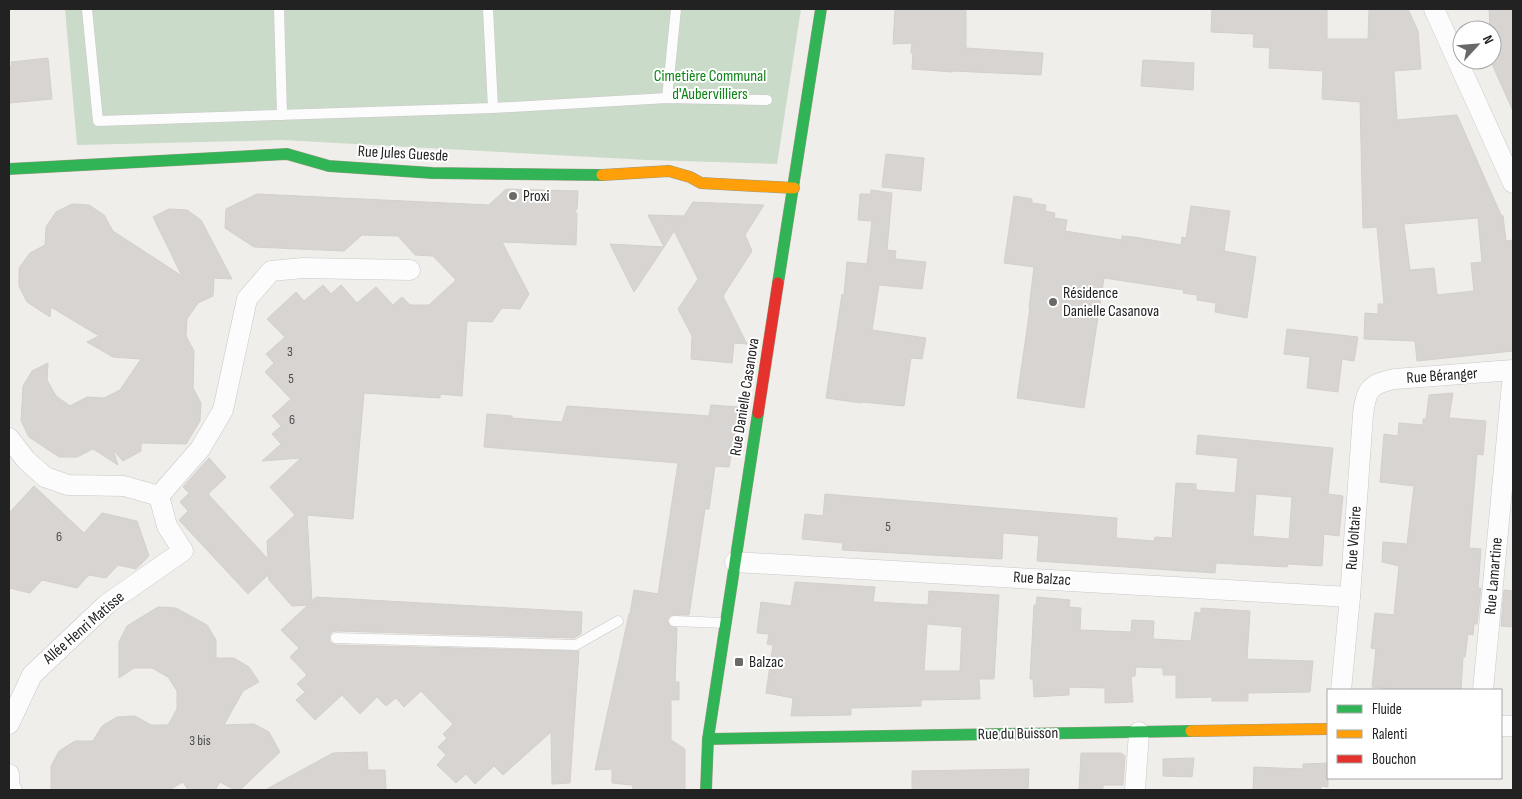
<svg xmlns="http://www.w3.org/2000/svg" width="1522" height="799" font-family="'Sofia Sans Condensed',sans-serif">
  <rect width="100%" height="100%" fill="#f0eeeb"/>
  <polygon fill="#cadbca" points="65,9 801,9 777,164 647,160 282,140 77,145"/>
  <g fill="#d7d4d2" stroke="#d3d0cc" fill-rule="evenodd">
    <polygon points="895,9 966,9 966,48 1043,53 1041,75 952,71 952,72 912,69 913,53 911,53 912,43 893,44"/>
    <path d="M1212 9H1327V39H1368L1369 9H1408L1418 31 1421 69 1394 71 1397 120 1457 115 1501 215 1503 216 1506 241 1513 240V351L1417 361 1415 341 1364 339 1365 313 1378 314V304H1384L1377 227 1363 228 1360 102 1322 99 1323 71 1269 68 1270 48 1253 47 1254 34 1211 32ZM1478 218 1482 262 1471 263 1474 291 1437 295 1434 268 1410 270 1404 224Z"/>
    <polygon points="1489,9 1513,9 1513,111 1492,64 1492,30 1490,30"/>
    <polygon points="48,58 52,99 9,103 9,66 12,66 11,62"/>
    <polygon points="1143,60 1194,63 1193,90 1141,86"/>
    <polygon points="886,154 924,158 921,191 882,187"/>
    <polygon points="506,189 578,191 577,209 574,213 577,213 576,245 502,242 529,294 520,309 502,308 492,322 467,321 462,396 440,394 440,398 364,393 353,519 307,515 312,601 316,597 582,612 581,634 574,638 336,631 332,632 329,637 330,642 336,645 579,651 570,783 552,784 551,732 503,775 494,766 475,784 466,774 456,783 437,765 446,755 438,747 447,738 443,734 453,724 421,691 404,707 396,698 386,706 377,697 360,714 342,695 315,720 296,700 305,692 297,684 307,675 290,657 299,648 281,630 308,605 292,606 269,580 268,575 248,594 179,520 188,511 180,502 189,493 183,487 209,458 226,477 208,494 268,559 267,541 295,515 270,487 301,458 262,461 281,444 272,434 281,426 272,416 291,399 265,372 274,363 266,354 285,337 267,319 296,292 304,301 323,285 331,294 341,285 357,303 376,287 393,305 402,297 410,305 429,305 456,280 433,256 415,255 398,236 362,235 344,251 254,247 225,228 226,209 257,194 489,205"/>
    <polygon points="871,190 892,193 887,250 896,251 895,259 926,262 922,289 879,285 872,330 926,338 922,359 911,358 904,406 862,402 861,403 826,398 842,294 844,295 847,262 867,264 872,221 858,220 860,194 871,194"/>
    <polygon points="1014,196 1032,199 1032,203 1046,205 1045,211 1055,213 1054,218 1067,220 1065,231 1122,240 1122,236 1134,237 1181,245 1182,237 1186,238 1191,206 1230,211 1224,251 1256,257 1247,318 1215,312 1216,303 1197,300 1197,295 1183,293 1184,290 1104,278 1084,408 1017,398 1030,308 1029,308 1034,267 1004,263"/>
    <polygon points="693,202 764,205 745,235 752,251 723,296 747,344 734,343 732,363 691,359 692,336 678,309 698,279 674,231 664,247 648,215 684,216"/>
    <polygon points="72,204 89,205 104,215 113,231 182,276 153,217 169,209 187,210 201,220 232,279 214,278 213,296 198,303 187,319 186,336 194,351 193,388 201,403 200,421 186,444 141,443 141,451 123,461 113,450 118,465 93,449 77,457 59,457 29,437 21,421 23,386 32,371 48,363 47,380 56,396 70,406 87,397 104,398 120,390 141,359 113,357 87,342 99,336 51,307 50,317 27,302 19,286 19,268 30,253 45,245 46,227 56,212"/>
    <polygon points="610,244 664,247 634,292"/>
    <polygon points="1287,329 1358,337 1354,361 1342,359 1338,392 1307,388 1310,357 1284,354"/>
    <polygon points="1453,393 1449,418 1486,421 1483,455 1477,454 1469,548 1481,549 1478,588 1481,588 1477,624 1474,624 1473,635 1468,634 1465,657 1463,657 1461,690 1404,690 1372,687 1376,649 1371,648 1375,613 1394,615 1399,566 1382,562 1383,542 1407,544 1414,486 1380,482 1384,434 1398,436 1399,423 1423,425 1423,419 1426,419 1429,395"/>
    <polygon points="711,405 739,407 729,467 715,466 709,509 705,509 689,615 671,615 667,620 670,626 677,628 675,682 679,682 679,700 671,700 671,740 685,749 685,790 633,790 632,785 612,783 612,769 595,770 629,614 630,614 634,590 658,594 678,463 484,447 487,414 512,416 512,418 562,422 567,406 709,416"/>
    <path d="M1198 435 1333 448 1328 494 1343 496 1339 536 1324 534 1322 566 1288 564 1287 567 1216 563 1215 573 1037 561 1039 536 1003 533 1002 559 842 550 843 543 802 539 805 514 823 516 825 494 1117 518 1116 538 1154 541 1155 537 1172 538 1176 483 1196 484V490L1235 493 1238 458 1196 454ZM1256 494 1292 497 1289 539 1253 536Z"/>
    <polygon points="34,486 84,533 102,513 137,521 149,556 136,569 118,565 106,578 89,575 77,588 42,580 30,593 9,588 9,513"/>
    <path d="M795 582 875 587 873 602 928 605 929 591 999 595 994 679H979L980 699 921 700V706L851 708V715L791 716 793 698 766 693 773 645 767 644 769 634 757 633 761 602 791 606ZM927 624 962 627 960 671H924Z"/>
    <polygon points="1504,590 1513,591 1513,627 1501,626"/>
    <polygon points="1037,597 1070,600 1069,607 1081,608 1080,630 1131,632 1132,620 1154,621 1153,639 1191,641 1195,612 1201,613 1201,608 1250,611 1247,659 1313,661 1310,692 1248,693 1248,701 1212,701 1212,697 1176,698 1176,675 1163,675 1163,668 1136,667 1135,676 1131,676 1133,702 1105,703 1105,688 1069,687 1069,695 1034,697 1033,679 1030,679 1034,605 1036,605"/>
    <polygon points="158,607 176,608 207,625 216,640 216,658 234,658 249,667 259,682 243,691 224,725 254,724 269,732 280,752 240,790 235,790 220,782 215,790 188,790 183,782 169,790 51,790 51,766 59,751 75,741 93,741 102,726 117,717 135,716 151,725 168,725 177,709 177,691 168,677 152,668 134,668 119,678 119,642 127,626"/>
    <polygon points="367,752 368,770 385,770 386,790 265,790 333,753"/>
    <polygon points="1081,753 1121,753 1125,756 1123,785 1103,785 1103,790 1079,790"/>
    <polygon points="1194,758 1192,777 1163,776 1163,759"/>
    <polygon points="1328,763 1328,787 1321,786 1321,790 1253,790 1254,767 1303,769 1303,764"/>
    <polygon points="1029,769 1028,790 912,790 912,771"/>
  </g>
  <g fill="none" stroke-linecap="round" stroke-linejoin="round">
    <g stroke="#c9c8c7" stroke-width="11">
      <g id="lane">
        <polyline points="87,9 98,121 493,108 667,98 767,100"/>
        <polyline points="279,9 282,115"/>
        <polyline points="488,9 493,108"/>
        <polyline points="667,98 676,9"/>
        <polyline points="674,621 724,623"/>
        <polyline points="336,638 576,645 618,621"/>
      </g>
    </g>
    <g stroke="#c9c8c7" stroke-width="21">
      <g id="street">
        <polyline points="1434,9 1513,183"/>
        <polyline points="9,438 26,460 45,477 68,485 124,486 159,496 167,526 183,551 107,604 32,675 9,724"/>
        <polyline points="159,496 200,449 223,410 247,299 271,271 303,268 410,270"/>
        <polyline points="735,562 1350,597"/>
        <path d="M1341 690 1350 597 1363 415C1366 390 1369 384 1395 379L1513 370"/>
        <polyline points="1483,690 1513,373"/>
        <polyline points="1501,726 1513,726"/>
        <polyline points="9,774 9,787 12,790"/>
        <polyline points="1135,790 1139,732"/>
      </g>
    </g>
    <g stroke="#999a82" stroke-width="12">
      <g id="fast">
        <polyline points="9,169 287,154 329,166 432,173 602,175"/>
        <polyline points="778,283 821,9"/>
        <polyline points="708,739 1191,731"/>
        <polyline points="706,790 708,739 758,413"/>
      </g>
    </g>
    <g stroke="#999a82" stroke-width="12">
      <g id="slow">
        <polyline points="602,175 669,171 690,177 701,183 794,188"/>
        <polyline points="1191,731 1328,729"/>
      </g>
    </g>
    <g stroke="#999a82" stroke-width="12">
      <polyline id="jam" points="758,413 778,283"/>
    </g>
    <use href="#lane" stroke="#fdfcfc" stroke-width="10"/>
    <use href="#street" stroke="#fdfcfc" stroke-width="20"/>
    <use href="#fast" stroke="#30b455" stroke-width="11"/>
    <use href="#slow" stroke="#ff9f0a" stroke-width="11"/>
    <use href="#jam" stroke="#e5322d" stroke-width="11"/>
  </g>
  <g fill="#6a6968" stroke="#fff" stroke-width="2">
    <circle cx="513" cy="196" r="5"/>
    <circle cx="1053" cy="302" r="5"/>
    <rect x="734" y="657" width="10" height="10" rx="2.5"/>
  </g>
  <g text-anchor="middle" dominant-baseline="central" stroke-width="4" stroke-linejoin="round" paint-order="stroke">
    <g font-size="14" fill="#4f4e4e">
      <text x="290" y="351">3</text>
      <text x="291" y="378">5</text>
      <text x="292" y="419">6</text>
      <text x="888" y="526">5</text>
      <text x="59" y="536">6</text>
      <text x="200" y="740">3 bis</text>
    </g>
    <g font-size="16" fill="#0c8416" stroke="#fff">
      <text x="710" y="76">Cimetière Communal<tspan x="710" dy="18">d'Aubervilliers</tspan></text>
    </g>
    <g font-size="16" fill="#222" stroke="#fff">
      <text transform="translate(403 154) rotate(3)">Rue Jules Guesde</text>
      <text transform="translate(1442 376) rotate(-4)">Rue Béranger</text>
      <text transform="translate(745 397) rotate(-81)">Rue Danielle Casanova</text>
      <text transform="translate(1354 538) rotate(-86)">Rue Voltaire</text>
      <text transform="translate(1494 576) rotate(-85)">Rue Lamartine</text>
      <text transform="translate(1042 579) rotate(3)">Rue Balzac</text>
      <text transform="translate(84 628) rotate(-41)">Allée Henri Matisse</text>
      <text transform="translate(1018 734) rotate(-1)">Rue du Buisson</text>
    </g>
    <g font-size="16" fill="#222" stroke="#fff" text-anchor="start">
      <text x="523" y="196">Proxi</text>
      <text x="1063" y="293">Résidence<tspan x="1063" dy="18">Danielle Casanova</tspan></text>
      <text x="749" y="662">Balzac</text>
    </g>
  </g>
  <rect width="1522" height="799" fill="none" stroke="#222222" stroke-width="20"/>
  <rect x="1327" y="689" width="175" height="90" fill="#ffffff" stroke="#a7a7a7"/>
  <rect x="1337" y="705" width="25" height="8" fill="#30b455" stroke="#a7a7a7"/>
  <text x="1372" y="714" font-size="15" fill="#222222">Fluide</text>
  <rect x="1337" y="730" width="25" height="8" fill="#ff9f0a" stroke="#a7a7a7"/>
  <text x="1372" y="739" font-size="15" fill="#222222">Ralenti</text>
  <rect x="1337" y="755" width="25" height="8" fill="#e5322d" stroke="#a7a7a7"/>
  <text x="1372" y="764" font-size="15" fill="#222222">Bouchon</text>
  <g transform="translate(1477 45) rotate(64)"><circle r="24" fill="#ffffff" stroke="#a7a7a7"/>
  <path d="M0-4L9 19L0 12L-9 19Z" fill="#6a6968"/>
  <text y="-8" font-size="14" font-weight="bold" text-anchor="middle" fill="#222222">N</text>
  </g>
</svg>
